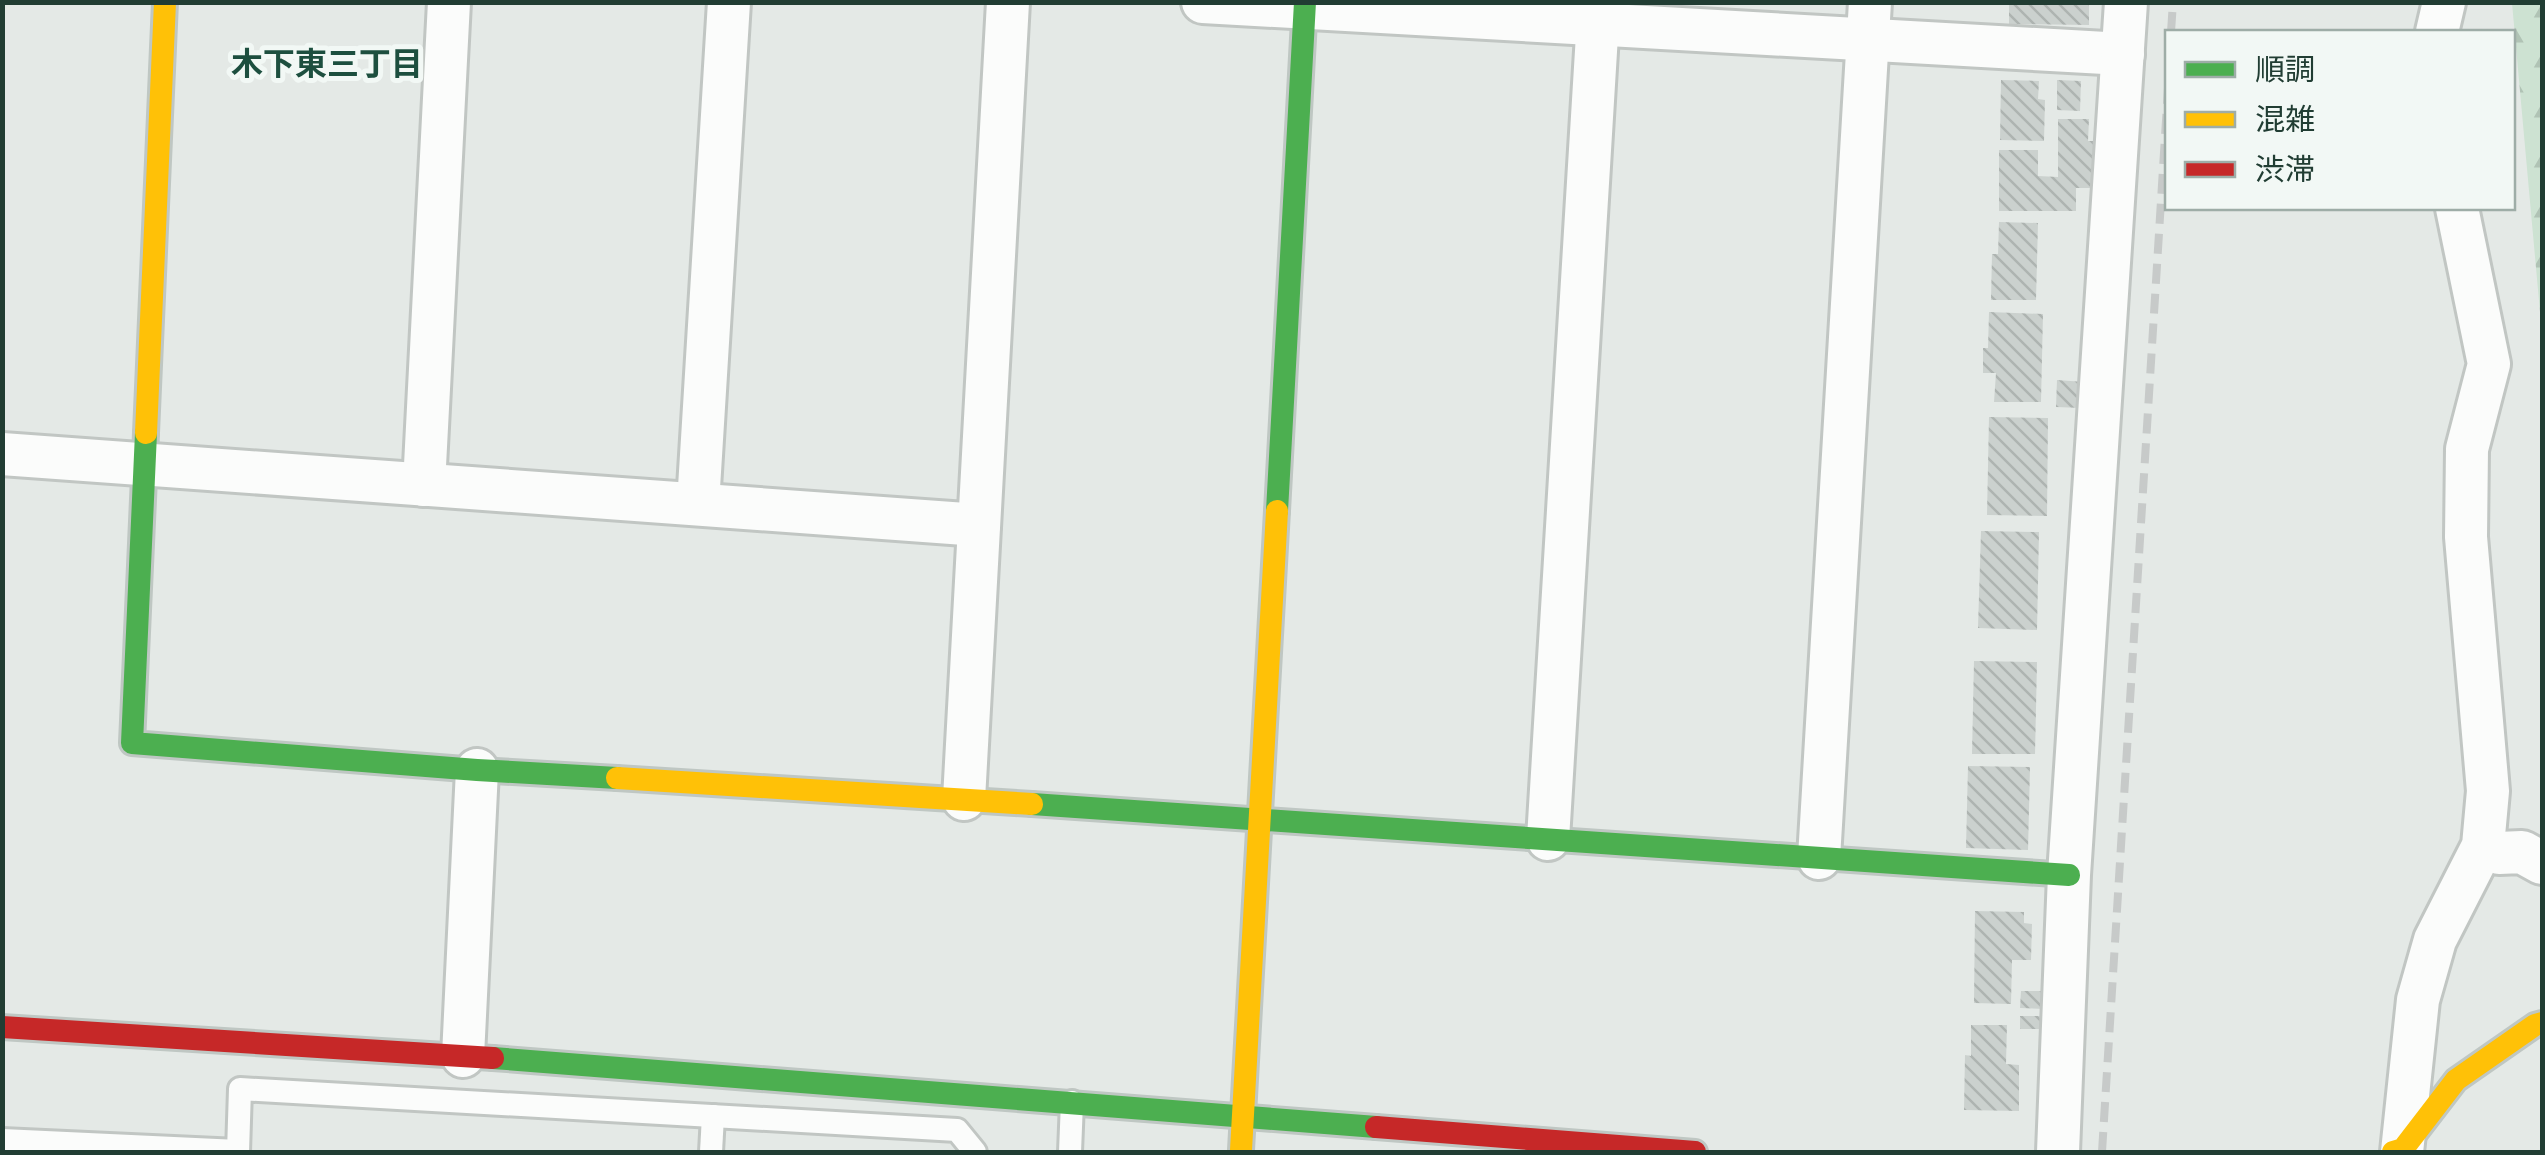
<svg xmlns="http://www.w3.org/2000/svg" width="2545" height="1155" font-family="'IBM Plex Sans','Noto Sans JP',sans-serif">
  <defs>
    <pattern id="forest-firs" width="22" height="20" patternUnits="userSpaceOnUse" patternTransform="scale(2.5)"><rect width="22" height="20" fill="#cde2d2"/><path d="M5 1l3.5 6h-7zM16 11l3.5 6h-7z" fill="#b0c3b5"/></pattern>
    <pattern id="building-back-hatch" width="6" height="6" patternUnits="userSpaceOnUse" patternTransform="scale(2.5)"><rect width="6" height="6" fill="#cbd1ce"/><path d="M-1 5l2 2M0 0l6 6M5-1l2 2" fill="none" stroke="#aeb4b1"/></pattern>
  </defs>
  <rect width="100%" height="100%" fill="#e4e9e6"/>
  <polygon fill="url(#forest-firs)" points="2512,3 2542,3 2542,348 2541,323"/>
  <g fill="url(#building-back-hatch)">
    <polygon points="2009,2 2089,2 2089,25 2009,24"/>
    <polygon points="2001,80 2039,81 2038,99 2045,100 2044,141 2000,140"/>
    <polygon points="2057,80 2081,81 2080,111 2057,110"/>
    <polygon points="2058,119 2089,119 2088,141 2095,141 2094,188 2076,188 2076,211 1999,211 1999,150 2038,150 2038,176 2058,177"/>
    <polygon points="1999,222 2038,223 2036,300 1991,300 1992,254 1998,254"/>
    <polygon points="1989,312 2043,314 2041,402 1994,402 1996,373 1983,373 1983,348 1988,348"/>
    <polygon points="2057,380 2084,382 2082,408 2056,407"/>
    <polygon points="1989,417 2048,418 2047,516 1987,515"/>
    <polygon points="1981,531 2039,532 2037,630 1978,628"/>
    <polygon points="1974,661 2037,662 2035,754 1972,754"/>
    <polygon points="1968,766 2030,767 2028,850 1966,848"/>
    <polygon points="1975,911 2024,912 2024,923 2032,924 2031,960 2012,960 2011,1004 1974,1003"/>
    <polygon points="2021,991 2047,991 2046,1009 2020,1008"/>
    <rect x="2020" y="1016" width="27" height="13"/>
    <polygon points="1971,1025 2007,1025 2006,1064 2019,1065 2019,1111 1964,1110 1965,1055 1971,1056"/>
  </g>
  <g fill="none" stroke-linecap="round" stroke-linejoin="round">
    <g stroke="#c1c6c3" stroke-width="28">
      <g id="lane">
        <polyline points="2,1140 238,1151"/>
        <polyline points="238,1152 240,1089 957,1130 975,1152"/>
        <polyline points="711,1152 713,1116"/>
        <polyline points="1070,1152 1072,1102"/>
      </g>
    </g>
    <g stroke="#c1c6c3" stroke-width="48">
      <g id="street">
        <polyline points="1203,2 2123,54"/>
        <polyline points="2437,32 2444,2"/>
        <polyline points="2,454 979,525"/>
        <polyline points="424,485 449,2"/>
        <polyline points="698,504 729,2"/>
        <polyline points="964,799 1008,2"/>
        <polyline points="1548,839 1599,2"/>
        <polyline points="2483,846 2499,853 2522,852 2542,863"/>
        <polyline points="1819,858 1870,2"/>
        <polyline points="463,1056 477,770"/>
        <polyline points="2058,1152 2069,875 2126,2"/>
        <polyline points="2402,1152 2418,1000 2435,940 2483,846 2488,791 2466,537 2467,449 2489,364 2457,208"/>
      </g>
    </g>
    <g stroke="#bfc7c3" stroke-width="28">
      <g id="fast">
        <polyline points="146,433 132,743 477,770 617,778"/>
        <polyline points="1277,511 1305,2"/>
        <polyline points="1032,804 2069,875"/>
        <polyline points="493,1058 1376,1127"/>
      </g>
    </g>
    <g stroke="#bfc7c3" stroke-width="28">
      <g id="slow">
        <polyline points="146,433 165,2"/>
        <polyline points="617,778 1032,804"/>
        <polyline points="1241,1150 1277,511"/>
        <polyline points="2393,1152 2403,1149 2456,1080 2535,1025 2542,1023"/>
      </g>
    </g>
    <g stroke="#bfc7c3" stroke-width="28">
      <g id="jam">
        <polyline points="2,1027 493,1058"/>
        <polyline points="1376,1127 1695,1152"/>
      </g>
    </g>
    <use href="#lane" stroke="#fbfcfb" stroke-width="22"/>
    <use href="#street" stroke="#fbfcfb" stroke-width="42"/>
    <use href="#fast" stroke="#4caf50" stroke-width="22"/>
    <use href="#slow" stroke="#ffc107" stroke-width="22"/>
    <use href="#jam" stroke="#c62828" stroke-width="22"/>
    <g stroke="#c7cac9" stroke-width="8" stroke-dasharray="20 10" stroke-linecap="butt">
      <polyline points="2171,32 2173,2"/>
      <polyline points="2102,1152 2168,88"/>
    </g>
  </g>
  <g text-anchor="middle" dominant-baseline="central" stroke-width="10" stroke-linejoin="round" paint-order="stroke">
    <g font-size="32" font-weight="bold" fill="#1d4f3f" stroke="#f2f8f5">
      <text x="327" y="63">木下東三丁目</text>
    </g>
  </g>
  <rect width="2545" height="1155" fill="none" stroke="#213d33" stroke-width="10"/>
  <rect x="2165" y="30" width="350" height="180" fill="#f2f8f5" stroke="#9eada7" stroke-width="2.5"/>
  <rect x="2185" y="62" width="50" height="15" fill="#4caf50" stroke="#9eada7" stroke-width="2.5"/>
  <text x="2255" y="80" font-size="30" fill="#213d33">順調</text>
  <rect x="2185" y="112" width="50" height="15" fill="#ffc107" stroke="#9eada7" stroke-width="2.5"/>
  <text x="2255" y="130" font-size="30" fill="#213d33">混雑</text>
  <rect x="2185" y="162" width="50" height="15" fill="#c62828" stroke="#9eada7" stroke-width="2.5"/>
  <text x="2255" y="180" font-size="30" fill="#213d33">渋滞</text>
</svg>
